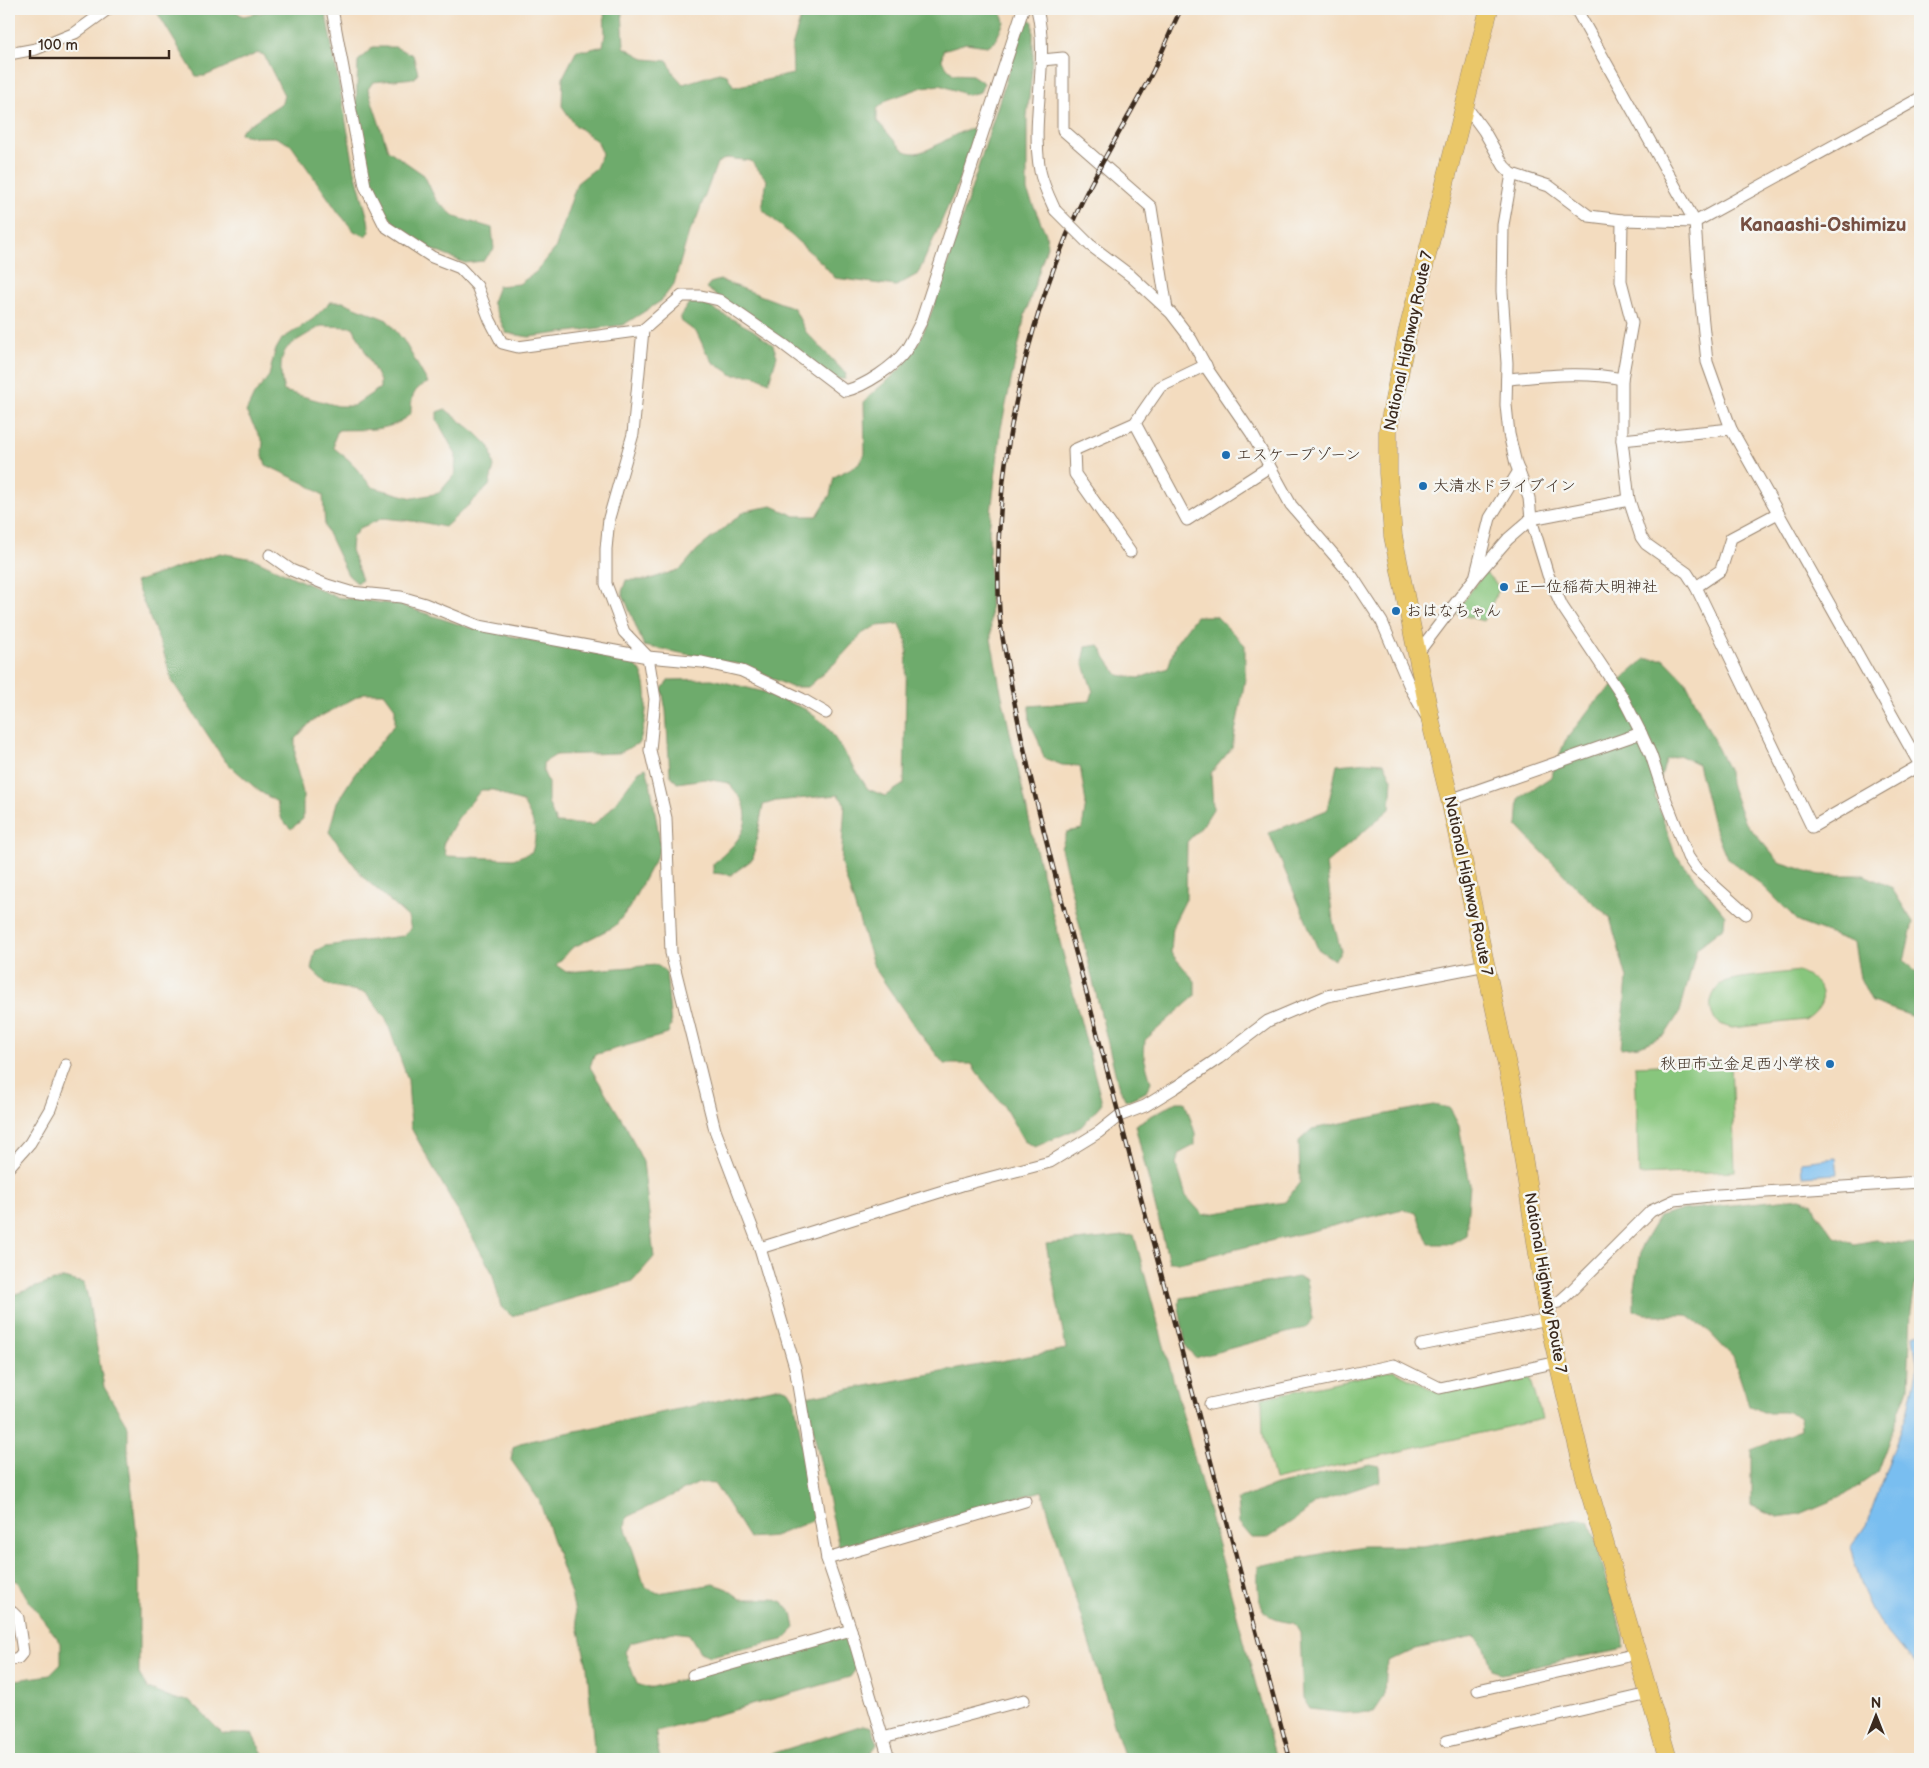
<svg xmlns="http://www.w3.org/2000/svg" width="1929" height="1768" font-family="'Balsamiq Sans','Klee One',sans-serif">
  <rect width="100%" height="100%" fill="#f6f6f2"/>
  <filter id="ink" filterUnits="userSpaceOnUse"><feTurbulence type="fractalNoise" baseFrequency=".02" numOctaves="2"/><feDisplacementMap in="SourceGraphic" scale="10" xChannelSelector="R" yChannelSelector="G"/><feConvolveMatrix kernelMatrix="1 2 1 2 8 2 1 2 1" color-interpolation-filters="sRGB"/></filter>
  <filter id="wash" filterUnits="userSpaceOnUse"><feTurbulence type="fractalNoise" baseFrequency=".0096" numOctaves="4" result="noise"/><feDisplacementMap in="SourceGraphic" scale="20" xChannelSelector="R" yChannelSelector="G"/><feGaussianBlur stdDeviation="1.12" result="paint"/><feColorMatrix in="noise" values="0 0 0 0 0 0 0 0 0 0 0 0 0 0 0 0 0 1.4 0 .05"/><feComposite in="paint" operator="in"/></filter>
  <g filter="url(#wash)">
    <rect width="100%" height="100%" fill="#f3dcbf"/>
    <g fill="#88c67d" stroke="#62784e">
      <polygon points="1485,572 1500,588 1483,621 1455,613"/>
      <path d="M1798 971C1826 982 1832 1003 1805 1020L1732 1028C1722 1026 1712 1021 1711 1009 1709 999 1716 987 1724 982 1731 978 1786 973 1798 971Z"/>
      <polygon points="1731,1062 1735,1171 1639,1175 1635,1066"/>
      <polygon points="1393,1370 1437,1392 1529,1373 1542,1419 1274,1480 1263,1435 1262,1398"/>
    </g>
    <g fill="#6eab6c" stroke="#546a45" fill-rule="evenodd">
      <polygon points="155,9 232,9 243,16 279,9 325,9 355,171 368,219 370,232 365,236 354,231 338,212 291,145 275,137 256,137 240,134 241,130 282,103 284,95 264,55 258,53 205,76 196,76"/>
      <path d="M604 9H622L624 47 645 59 668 61 674 74 683 84 719 73 727 75 734 87 793 74 792 47 800 20 821 9 1001 10 1004 22 995 42 987 46 966 43 943 50 942 61 953 74 972 75 984 83 980 92 968 95 940 85 923 87 887 100 877 109V121C886 130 894 142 904 150 922 163 954 129 975 128V137L954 193 918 274 896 286 835 278 823 264 762 209 767 180 751 161 727 158 717 163 696 220 689 232 674 284 661 301 623 325 529 337 506 333 492 302 498 286 519 284 536 272 555 249 577 183 596 168 602 154 598 142 575 125 562 106 563 77 577 50H587L603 46 605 34Z"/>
      <path d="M1026 17 1033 22V60L1027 117V191L1046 234 1047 246 1025 315 1001 428 989 530 991 639 1000 687 1034 842 1102 1103 1081 1127 1035 1147 1024 1141 1003 1105 976 1072 972 1064H944L917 1030 874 967 841 863 845 804 838 795 776 801 763 805 753 859 731 875 713 873V864C731 848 754 830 743 802 740 796 733 789 729 783L705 779 677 783 670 774 666 711 662 689 669 680 712 679 764 692 805 709 826 725 868 789 885 796 904 784 907 643 900 624 877 626 863 633 835 663 808 687H791L743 665 644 646 622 592 626 580H647L681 569 697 550 745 511 772 506 795 516H817L830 495 834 477 859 464 865 453 864 402C874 390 887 382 898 371 917 353 926 326 935 303Z"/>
      <polygon points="373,47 395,47 413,55 418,73 415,78 373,82 368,89 388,150 424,175 436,200 455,217 492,228 494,249 483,261 465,263 420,245 395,224 375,199 356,108 358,61"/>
      <polygon points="720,280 794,308 806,332 846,374 845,379 834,379 706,288 710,283"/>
      <path d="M330 302H343L387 320 404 341 428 383C413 388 411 398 411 413 392 433 364 429 338 430L334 440V448L349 460 372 487 413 498 439 493 455 474 456 455 437 420V412L445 409 476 433 490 447 494 467 489 486 445 527 421 522 383 518 360 528 352 538 351 550 362 580 357 583 348 575 325 527 323 495 306 484 266 465 262 452 263 442 246 412 254 395 269 376 275 351 282 339 313 319ZM321 326 353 327 380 381V388L353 406H338L284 391C281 379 278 359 287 348 294 341 312 332 321 326Z"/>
      <polygon points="689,303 702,303 753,330 773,345 777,356 769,382 754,375 733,375 713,362 705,350 697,333 681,321 681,315"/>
      <path d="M220 553 254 559 336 597 400 605 467 627 628 660C632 663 637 666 640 670 651 689 646 724 639 743L619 753 556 755 543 763V771L548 782V802L556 823 593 825 609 811 639 771 646 768 650 782 661 848 629 908 615 926 572 948 556 965 566 972 657 965 666 972 671 1025 668 1034 594 1055 590 1067 627 1128 643 1162 654 1257 633 1281 512 1316 501 1307 492 1272 411 1128 408 1080 386 1019 366 993 328 985 311 969 315 951 325 946 403 936 411 929 408 917 364 878 329 832 337 802 354 775 395 724V708L384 693H364L312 721 295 739V762L303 793V819L291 829 282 820 277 802 259 791 225 761 172 681 163 650 135 582ZM481 790H494L512 799 523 802C533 821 539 830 532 852L513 859 446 856 443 844 458 818Z"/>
      <polygon points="1196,616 1216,616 1245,645 1245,680 1232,748 1211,773 1213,809 1203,825 1187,842 1186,899 1173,925 1171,953 1195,981 1195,996 1145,1040 1144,1057 1151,1082 1146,1092 1126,1101 1118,1085 1061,848 1067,832 1082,829 1086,803 1080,766 1062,765 1044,758 1037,737 1030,723 1029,706 1090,701 1093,692 1083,662 1086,647 1099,645 1106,658 1118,675 1139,678 1168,668 1176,643"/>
      <polygon points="1645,659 1664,659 1686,682 1729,772 1730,784 1744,821 1779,862 1820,875 1864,875 1891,887 1913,922 1904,961 1920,974 1920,1019 1872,1002 1860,978 1854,943 1800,923 1762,885 1727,858 1713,824 1698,764 1679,755 1666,760 1655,796 1675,854 1725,915 1724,927 1697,948 1680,1012 1665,1035 1640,1046 1621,1048 1627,978 1610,918 1579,890 1517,826 1519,798 1551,777 1565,741 1594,703"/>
      <polygon points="1368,762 1384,763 1392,779 1390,809 1326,864 1333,921 1341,951 1334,960 1318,949 1269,833 1327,810 1337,765"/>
      <polygon points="1176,1102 1185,1102 1195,1133 1195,1145 1180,1153 1176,1163 1186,1196 1203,1215 1285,1202 1300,1182 1299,1141 1312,1129 1433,1105 1450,1108 1459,1126 1470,1184 1466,1235 1450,1244 1429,1244 1416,1213 1403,1209 1183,1262 1169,1262 1135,1125"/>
      <polygon points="1800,1198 1812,1202 1816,1212 1835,1237 1854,1244 1876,1240 1915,1245 1918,1265 1911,1311 1908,1388 1877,1473 1845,1495 1800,1514 1779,1517 1751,1505 1751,1449 1801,1430 1800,1417 1785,1412 1763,1412 1749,1405 1733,1357 1707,1330 1687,1315 1646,1315 1634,1310 1634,1293 1642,1245 1659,1217 1683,1210"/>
      <polygon points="1134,1235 1276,1759 1125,1759 1042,1491 839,1547 806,1397 1066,1349 1046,1244"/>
      <polygon points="1298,1277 1306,1280 1313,1319 1305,1328 1195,1358 1186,1346 1178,1303 1181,1298"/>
      <polygon points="63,1278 84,1283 88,1298 104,1387 128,1427 128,1454 139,1556 139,1674 148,1689 175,1700 189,1700 223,1734 252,1734 266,1759 9,1759 9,1681 50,1675 61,1664 61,1643 29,1601 17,1581 9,1579 9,1296"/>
      <polygon points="781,1387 789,1390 794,1398 815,1517 812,1521 774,1536 749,1538 715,1484 699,1483 627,1517 625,1526 645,1587 658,1593 714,1584 727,1589 741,1599 773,1599 783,1603 792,1613 795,1628 783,1640 710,1656 700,1652 689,1634 673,1632 630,1643 625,1652 637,1684 649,1688 844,1637 848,1640 856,1669 850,1677 657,1732 656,1740 660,1759 595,1759 587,1667 571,1594 539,1500 511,1460 513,1448 520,1443"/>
      <polygon points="1370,1464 1379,1466 1380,1481 1317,1502 1303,1514 1267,1538 1252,1538 1239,1523 1237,1500 1276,1485"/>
      <path d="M1581 1519 1590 1522 1624 1638V1648L1502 1673 1492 1670 1485 1647 1474 1636 1416 1649 1389 1662 1385 1672 1384 1697 1374 1712 1343 1713 1310 1709 1303 1698 1300 1633 1294 1623C1288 1622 1277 1621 1271 1617 1255 1605 1258 1585 1258 1566L1363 1546H1423Z"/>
      <polygon points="863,1725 871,1727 878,1743 871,1753 845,1759 755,1759"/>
    </g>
    <g fill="#79bef0" stroke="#5a7487">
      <polygon points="1836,1158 1838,1174 1802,1176 1801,1162"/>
      <polygon points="1920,1333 1920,1672 1878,1621 1863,1590 1850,1548 1866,1525 1908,1410 1917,1365 1913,1335"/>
    </g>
  </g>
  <g filter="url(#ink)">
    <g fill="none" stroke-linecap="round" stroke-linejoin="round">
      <g stroke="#97836e" stroke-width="13">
        <g id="minor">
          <path d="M332 9 365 186 385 226 432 257 460 268 477 286 490 320 502 343 518 347 643 330 682 296H701L719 300 783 344 845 391C865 386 894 367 906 350 912 341 916 331 921 322L1023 9"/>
          <path d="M1037 9C1050 62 1030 117 1040 171 1043 185 1049 197 1055 210"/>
          <polyline points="1576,9 1695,222 1700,293 1707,362 1731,429 1920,765"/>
          <polyline points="9,54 36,49 75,33 108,9"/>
          <polyline points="1042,60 1063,58 1063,130 1151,207 1167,309"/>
          <polyline points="1465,105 1484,131 1504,166 1512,174 1549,186 1589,216 1622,220 1695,222 1920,98"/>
          <polyline points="1512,174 1503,225 1502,291 1507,363 1506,405 1509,434 1516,464 1529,498 1531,519 1548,575 1562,606 1622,696 1641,733 1651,755 1664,795 1688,857 1697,870 1746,914"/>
          <polyline points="1622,220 1621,281 1632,323 1622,379 1622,440 1629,500 1641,537 1646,544 1687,573 1696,587 1721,570 1731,538 1778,513"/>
          <polyline points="1090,245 1131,276 1171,313 1191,339 1208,370 1252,434 1291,505 1352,576 1382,622 1410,687 1425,714"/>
          <polyline points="643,330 633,434 609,518 606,549 606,584 624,632 648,657 655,699 650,750 666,818 671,953 715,1130 760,1248 795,1367 827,1559 851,1630 889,1759"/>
          <path d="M1507 379C1544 376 1585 371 1622 379"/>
          <polyline points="1135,423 1187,520 1269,467"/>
          <polyline points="1622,440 1731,429"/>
          <polyline points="1130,552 1075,474 1074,450 1135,423 1160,387 1206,365"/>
          <polyline points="270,555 291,570 327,585 350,592 401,597 425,604 479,626 648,657 702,662 742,671 802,699 826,713"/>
          <polyline points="1476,574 1490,518 1519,471"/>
          <polyline points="1696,587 1812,827 1920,765"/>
          <polyline points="1417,654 1476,576 1508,539 1531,519 1629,500"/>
          <polyline points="1450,800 1641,733"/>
          <polyline points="9,1167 30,1143 50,1109 66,1065"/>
          <polyline points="760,1248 962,1185 1050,1162 1099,1132 1119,1116 1145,1106 1176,1087 1219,1058 1268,1021 1327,996 1486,965"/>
          <polyline points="1547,1305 1559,1302 1570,1292 1651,1211 1675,1200 1718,1195 1920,1182"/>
          <polyline points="1421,1345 1548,1319"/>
          <polyline points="1210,1404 1394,1365 1440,1388 1558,1362"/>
          <polyline points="827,1559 1025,1501"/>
          <polyline points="9,1612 12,1612 18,1618 23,1652 18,1658 9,1660"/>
          <polyline points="693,1675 851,1630"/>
          <polyline points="1478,1690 1637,1654"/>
          <polyline points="883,1738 1024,1700"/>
          <polyline points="1447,1741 1649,1694"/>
        </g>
      </g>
      <g stroke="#97836e" stroke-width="19">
        <polyline id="highway" points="1489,9 1407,334 1388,430 1388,473 1393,536 1432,727 1450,800 1514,1098 1548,1319 1584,1473 1668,1759"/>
      </g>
      <use href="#minor" stroke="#fff" stroke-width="11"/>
      <use href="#highway" stroke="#eac769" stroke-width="18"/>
      <g stroke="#3b2a1e" stroke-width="4.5">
        <path id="rail" d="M1181 9C1171 29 1163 51 1153 71 1129 118 1100 162 1078 210 1022 331 990 486 1000 620 1002 639 1007 659 1010 678 1021 742 1037 804 1053 867L1290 1759"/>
      </g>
      <use href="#rail" stroke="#f6f6f2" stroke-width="2.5" stroke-dasharray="8" stroke-linecap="butt"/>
      <g stroke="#97836e" stroke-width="13" stroke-linecap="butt">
        <polyline id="minor-bridge" points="1055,210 1090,245"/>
      </g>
      <use href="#minor-bridge" stroke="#fff" stroke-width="11"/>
    </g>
  </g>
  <g fill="#1f6fb2" stroke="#f6f6f2" stroke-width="2">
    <circle cx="1226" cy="455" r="5"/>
    <circle cx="1423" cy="486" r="5"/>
    <circle cx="1504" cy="587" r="5"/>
    <circle cx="1396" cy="611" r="5"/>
    <circle cx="1830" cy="1064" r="5"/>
  </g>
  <g text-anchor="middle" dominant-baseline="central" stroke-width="5" stroke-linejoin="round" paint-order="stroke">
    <g font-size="16" fill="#3b2a1e" stroke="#f6f6f2">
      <text transform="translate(1409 341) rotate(-78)">National Highway Route 7</text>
      <text transform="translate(1468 886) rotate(78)">National Highway Route 7</text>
      <text transform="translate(1545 1283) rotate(80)">National Highway Route 7</text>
    </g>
    <g font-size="16" fill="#3b2a1e" stroke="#f6f6f2" text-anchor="start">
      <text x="1236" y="455">エスケープゾーン</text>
      <text x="1433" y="486">大清水ドライブイン</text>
      <text x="1514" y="587">正一位稲荷大明神社</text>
      <text x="1406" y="611">おはなちゃん</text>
      <text x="1820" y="1064" text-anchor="end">秋田市立金足西小学校</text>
    </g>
    <g font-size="19" font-weight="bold" fill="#764f42" stroke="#f6f6f2">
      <text x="1823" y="225">Kanaashi-Oshimizu</text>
    </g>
  </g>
  <rect width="1929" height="1768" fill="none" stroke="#f6f6f2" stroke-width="30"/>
  <g transform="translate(1876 1716)" stroke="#f6f6f2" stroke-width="4" paint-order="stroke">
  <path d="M0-4L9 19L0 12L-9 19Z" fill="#3b2a1e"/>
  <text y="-8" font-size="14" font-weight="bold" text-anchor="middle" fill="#3b2a1e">N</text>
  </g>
  <path d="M30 50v8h139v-8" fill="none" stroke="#3b2a1e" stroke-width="2.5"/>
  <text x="38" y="50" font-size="15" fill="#3b2a1e" stroke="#f6f6f2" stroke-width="4" paint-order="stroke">100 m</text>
</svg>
